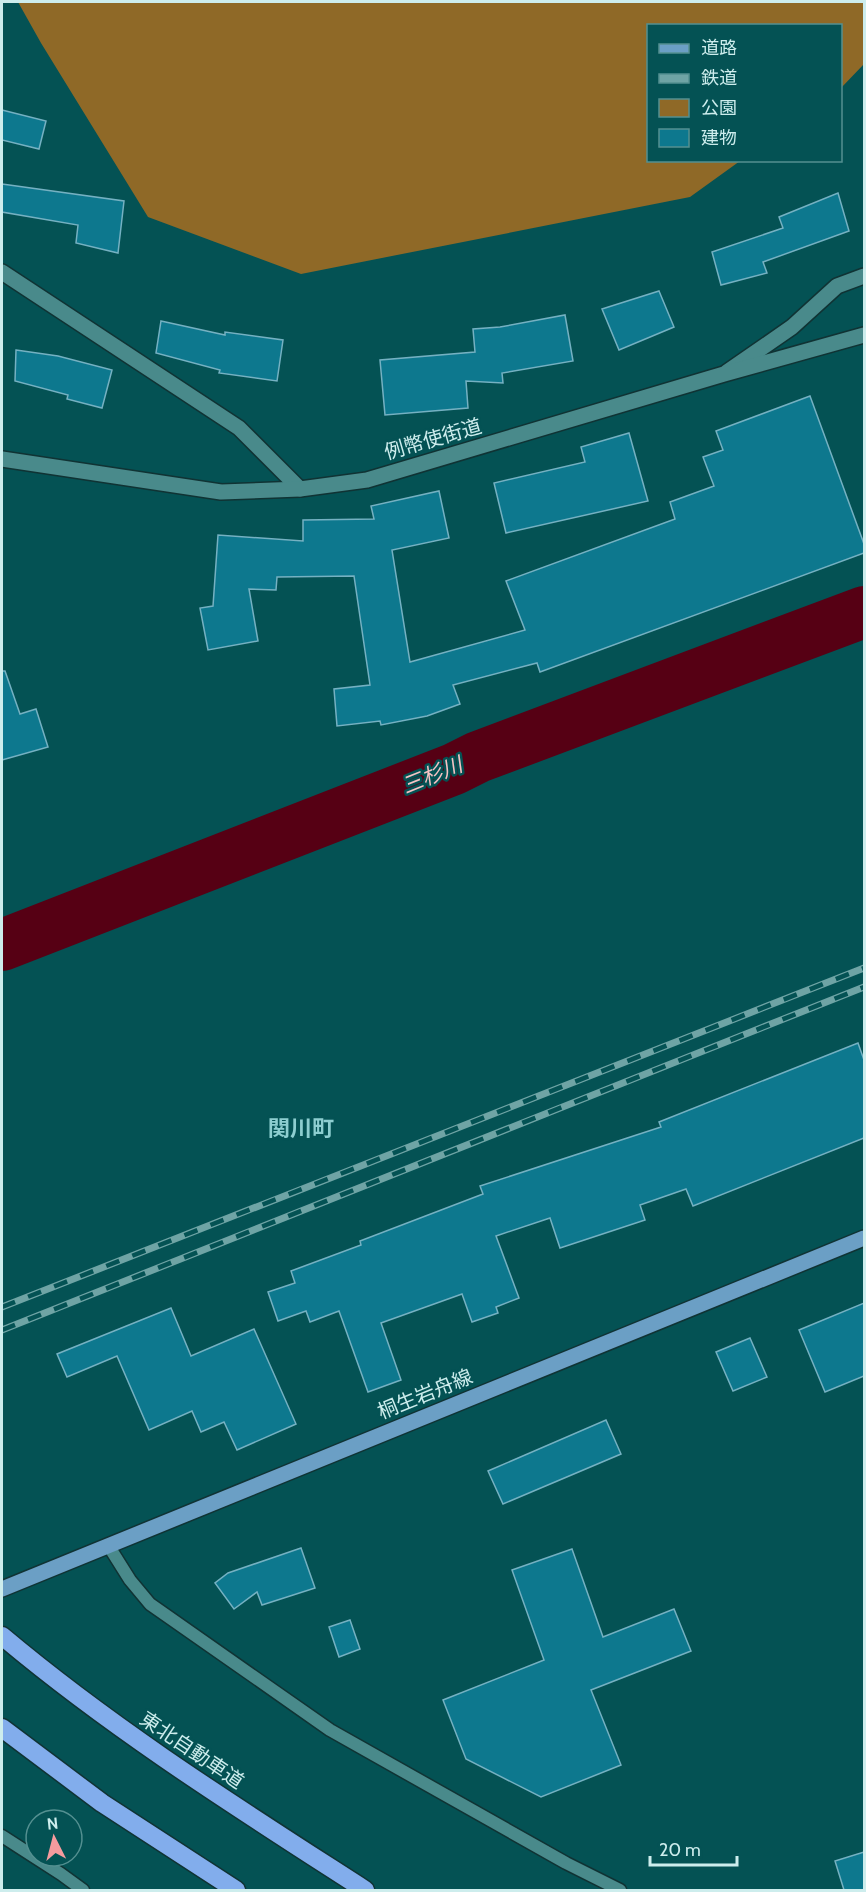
<svg xmlns="http://www.w3.org/2000/svg" width="866" height="1892" font-family="Cabin,'Noto Sans JP',sans-serif">
  <rect width="100%" height="100%" fill="#045254"/>
  <polygon fill="#8f6927" points="18,2 864,2 864,64 841,88 840,26 648,26 648,160 740,161 690,197 301,274 148,217 41,43"/>
  <g fill="none" stroke-linecap="round" stroke-linejoin="round">
    <polyline stroke="#560014" stroke-width="52" points="2,945 454,769 478,757 864,612"/>
  </g>
  <g fill="#0d788e" stroke="#75b1c2" stroke-width="1.5">
    <polygon points="2,110 46,121 39,149 2,140"/>
    <polygon points="2,184 124,201 118,253 76,243 78,225 2,212"/>
    <polygon points="838,193 849,231 763,262 767,273 721,285 712,252 783,228 779,217"/>
    <polygon points="659,291 674,327 619,350 602,309"/>
    <polygon points="565,315 573,361 502,373 503,383 466,381 468,408 385,415 380,360 475,352 473,329 500,327"/>
    <polygon points="161,321 225,335 225,332 283,340 277,381 219,373 220,370 156,353"/>
    <polygon points="16,350 58,356 112,370 102,408 67,399 68,395 15,381"/>
    <polygon points="810,396 864,544 864,553 540,672 537,663 453,685 460,704 427,716 381,725 380,721 337,726 334,689 370,685 354,576 277,577 276,590 249,589 258,641 208,650 200,608 213,606 218,535 303,541 303,520 374,519 371,506 439,491 449,538 392,550 410,662 525,630 506,581 675,519 670,502 714,486 703,457 723,450 716,431"/>
    <polygon points="629,433 648,501 506,533 494,483 585,462 581,447"/>
    <polygon points="2,671 5,671 20,714 36,709 48,747 2,760"/>
    <polygon points="858,1043 864,1060 864,1138 693,1206 686,1189 640,1205 645,1220 560,1248 550,1218 496,1236 519,1298 496,1307 498,1313 472,1322 462,1294 381,1323 401,1380 368,1392 339,1311 310,1322 306,1311 278,1321 268,1292 295,1283 291,1271 361,1245 360,1241 483,1194 480,1186 661,1127 659,1122"/>
    <polygon points="864,1303 864,1376 825,1392 799,1330"/>
    <polygon points="171,1308 191,1356 254,1329 296,1424 237,1450 224,1422 201,1432 192,1411 149,1430 117,1356 67,1377 57,1354"/>
    <polygon points="750,1338 767,1377 733,1391 716,1352"/>
    <polygon points="606,1420 621,1454 503,1504 488,1471"/>
    <polygon points="301,1548 315,1588 262,1605 257,1592 234,1609 215,1583 228,1573"/>
    <polygon points="572,1549 603,1637 674,1609 691,1651 591,1690 621,1765 541,1797 466,1759 443,1700 544,1660 512,1570"/>
    <polygon points="350,1620 360,1649 339,1657 329,1627"/>
    <polygon points="864,1852 864,1890 844,1890 835,1861"/>
  </g>
  <g fill="none" stroke-linecap="round" stroke-linejoin="round">
    <g stroke="#103334" stroke-width="15">
      <g id="service">
        <polyline points="108,1545 130,1580 150,1604 330,1730 566,1863 620,1890"/>
        <polyline points="2,1836 61,1874 83,1890"/>
      </g>
    </g>
    <g stroke="#103334" stroke-width="18">
      <g id="minor">
        <polyline points="2,272 239,428 300,489"/>
        <polyline points="727,372 792,327 837,286 864,276"/>
      </g>
    </g>
    <g stroke="#103334" stroke-width="18">
      <polyline id="tertiary" points="2,459 221,492 300,489 367,480 724,374 864,335"/>
    </g>
    <g stroke="#103334" stroke-width="18">
      <polyline id="primary" points="2,1589 864,1238"/>
    </g>
    <g stroke="#103334" stroke-width="21">
      <g id="motorway">
        <path d="M2 1636C115 1731 241 1810 365 1890"/>
        <polyline points="2,1728 102,1803 236,1890"/>
      </g>
    </g>
    <use href="#service" stroke="#498a8b" stroke-width="12"/>
    <use href="#minor" stroke="#498a8b" stroke-width="15"/>
    <use href="#tertiary" stroke="#498a8b" stroke-width="15"/>
    <use href="#primary" stroke="#6b9fc5" stroke-width="15"/>
    <use href="#motorway" stroke="#82adec" stroke-width="18"/>
    <g stroke="#6fa4a5" stroke-width="7">
      <g id="rail">
        <polyline points="2,1307 864,968"/>
        <polyline points="2,1330 864,987"/>
      </g>
    </g>
    <use href="#rail" stroke="#045254" stroke-width="4.5" stroke-dasharray="14" stroke-linecap="butt"/>
  </g>
  <g text-anchor="middle" dominant-baseline="central" stroke-width="5" stroke-linejoin="round" paint-order="stroke">
    <g font-size="20" fill="#cdeded" stroke="#045254">
      <text transform="translate(433 439) rotate(-16)">例幣使街道</text>
      <text transform="translate(425 1394) rotate(-22)">桐生岩舟線</text>
      <text transform="translate(192 1750) rotate(34)">東北自動車道</text>
    </g>
    <g font-size="21" font-style="italic" fill="#f6c3c4" stroke="#045254">
      <text transform="translate(432 775) rotate(-22)">三杉川</text>
    </g>
    <g font-size="22" font-weight="bold" fill="#8dced0" stroke="#045254">
      <text x="301" y="1128">関川町</text>
    </g>
  </g>
  <rect width="866" height="1892" fill="none" stroke="#cdeded" stroke-width="6"/>
  <rect x="647" y="24" width="195" height="138" fill="#045254" stroke="#549091" stroke-width="1.5"/>
  <rect x="659" y="44" width="30" height="9" fill="#6b9fc5" stroke="#549091" stroke-width="1.5"/>
  <text x="701" y="54" font-size="18" fill="#cdeded">道路</text>
  <rect x="659" y="74" width="30" height="9" fill="#6fa4a5" stroke="#549091" stroke-width="1.5"/>
  <text x="701" y="84" font-size="18" fill="#cdeded">鉄道</text>
  <rect x="659" y="99" width="30" height="18" fill="#8f6927" stroke="#549091" stroke-width="1.5"/>
  <text x="701" y="114" font-size="18" fill="#cdeded">公園</text>
  <rect x="659" y="129" width="30" height="18" fill="#0d788e" stroke="#549091" stroke-width="1.5"/>
  <text x="701" y="144" font-size="18" fill="#cdeded">建物</text>
  <g transform="translate(54 1838) rotate(354)"><circle r="28" fill="#045254" stroke="#549091" stroke-width="1.5"/>
  <path d="M0-4.5L10 22L0 15L-10 22Z" fill="#f59b9e"/>
  <text y="-9" font-size="16" font-weight="bold" text-anchor="middle" fill="#cdeded">N</text>
  </g>
  <path d="M650 1856v9h87v-9" fill="none" stroke="#cdeded" stroke-width="3"/>
  <text x="659" y="1856" font-size="18" fill="#cdeded" stroke="#045254" stroke-width="4.5" paint-order="stroke">20 m</text>
</svg>
